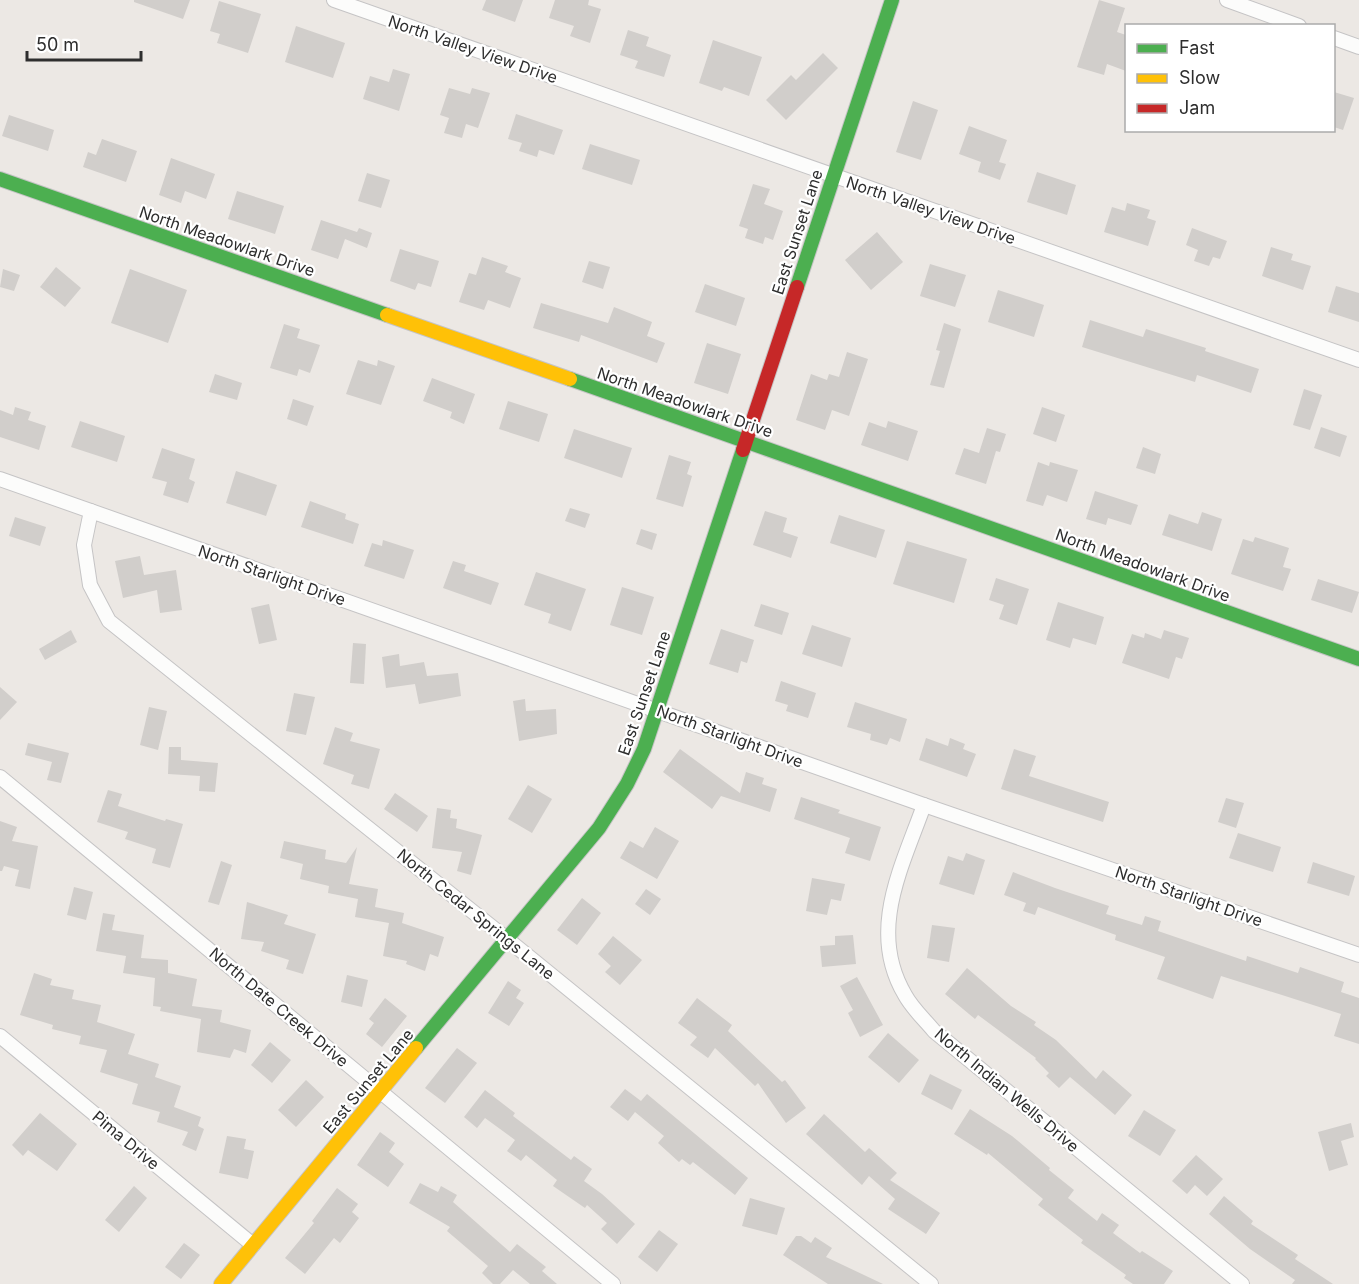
<svg xmlns="http://www.w3.org/2000/svg" width="1359" height="1284" font-family="Inter,sans-serif">
  <rect width="100%" height="100%" fill="#ece8e4"/>
  <g fill="#d1cecb">
    <polygon points="134,0 190,0 183,19 134,2"/>
    <polygon points="486,0 523,0 515,22 482,10"/>
    <polygon points="555,0 589,0 588,5 601,9 590,43 570,36 574,26 549,18"/>
    <polygon points="1099,0 1125,8 1117,32 1126,35 1126,71 1107,64 1104,75 1077,67"/>
    <polygon points="219,1 261,14 248,53 217,43 220,34 210,31"/>
    <polygon points="296,26 345,43 333,78 285,62"/>
    <polygon points="628,30 649,37 646,46 671,55 664,77 635,68 638,61 620,55"/>
    <polygon points="713,40 762,57 749,96 724,87 722,91 699,83"/>
    <polygon points="823,53 838,68 786,120 766,100 791,75 796,80"/>
    <polygon points="393,69 410,74 399,111 363,99 370,76 389,82"/>
    <polygon points="449,88 470,94 472,88 490,93 478,128 466,124 462,138 444,133 449,118 440,115"/>
    <polygon points="1334,92 1354,98 1343,130 1334,127"/>
    <polygon points="913,101 938,110 921,160 896,152"/>
    <polygon points="516,114 563,130 554,155 539,150 537,157 519,151 522,143 508,139"/>
    <polygon points="9,115 54,130 48,151 2,136"/>
    <polygon points="969,126 1007,140 999,162 1006,164 1000,180 978,172 981,162 959,154"/>
    <polygon points="102,139 137,151 126,182 83,167 88,152 96,155"/>
    <polygon points="590,144 640,160 632,185 582,169"/>
    <polygon points="171,158 215,174 206,199 185,191 181,203 159,195"/>
    <polygon points="1037,172 1076,185 1067,215 1027,202"/>
    <polygon points="367,173 390,180 381,208 358,201"/>
    <polygon points="753,184 770,189 764,204 783,211 773,240 765,237 763,244 745,238 748,229 739,226"/>
    <polygon points="237,191 284,206 275,234 228,219"/>
    <polygon points="1127,203 1150,210 1147,218 1156,221 1148,246 1104,232 1112,207 1125,211"/>
    <polygon points="321,220 357,232 359,228 372,233 367,248 345,239 338,259 311,250"/>
    <polygon points="1192,228 1227,241 1220,259 1213,257 1209,266 1194,261 1198,250 1186,245"/>
    <polygon points="877,232 903,262 871,290 845,260"/>
    <polygon points="1271,247 1293,254 1291,260 1311,266 1303,290 1262,276"/>
    <polygon points="400,249 439,261 431,287 418,283 415,290 390,281"/>
    <polygon points="482,257 508,266 505,272 521,278 510,308 488,300 484,310 459,302 469,273 476,275"/>
    <polygon points="589,261 610,267 603,289 582,282"/>
    <polygon points="930,264 966,275 955,307 920,296"/>
    <polygon points="56,267 81,288 65,307 40,287"/>
    <polygon points="3,269 20,275 14,291 0,287"/>
    <polygon points="130,269 187,290 168,343 111,323"/>
    <polygon points="705,284 745,298 736,326 695,312"/>
    <polygon points="1336,286 1359,293 1359,322 1328,312"/>
    <polygon points="998,290 1044,305 1034,337 988,322"/>
    <polygon points="541,303 608,323 614,307 652,322 647,336 665,343 657,363 581,335 579,342 533,328"/>
    <polygon points="1090,320 1143,337 1146,329 1206,348 1205,351 1259,369 1251,393 1197,375 1195,382 1082,347"/>
    <polygon points="944,323 961,329 944,388 930,385 940,351 936,350"/>
    <polygon points="284,324 300,329 297,338 320,345 310,373 299,369 297,376 270,368"/>
    <polygon points="707,343 741,354 728,394 694,383"/>
    <polygon points="847,352 868,359 849,416 832,410 825,430 796,420 811,374 827,380 829,374 839,377"/>
    <polygon points="358,360 377,366 378,360 395,366 381,405 346,394"/>
    <polygon points="215,374 242,383 237,400 209,392"/>
    <polygon points="432,378 475,394 464,424 450,418 452,412 423,401"/>
    <polygon points="1304,389 1322,395 1310,430 1293,425"/>
    <polygon points="293,399 314,406 307,426 287,419"/>
    <polygon points="508,401 548,414 539,442 499,429"/>
    <polygon points="15,407 31,412 28,420 46,426 39,450 0,437 0,410 13,415"/>
    <polygon points="1042,407 1065,415 1056,442 1033,434"/>
    <polygon points="80,421 125,436 117,462 71,447"/>
    <polygon points="888,421 918,431 908,461 861,445 869,422 886,428"/>
    <polygon points="1321,427 1347,436 1340,457 1314,448"/>
    <polygon points="987,428 1006,434 1000,452 996,451 986,484 955,474 964,448 979,453"/>
    <polygon points="574,429 632,448 622,478 564,458"/>
    <polygon points="1143,447 1161,454 1155,474 1136,468"/>
    <polygon points="162,448 195,459 189,479 195,482 188,503 163,495 167,482 152,478"/>
    <polygon points="669,455 691,462 687,474 692,476 683,507 656,499"/>
    <polygon points="1038,462 1049,466 1050,462 1078,470 1067,502 1047,495 1043,506 1026,501"/>
    <polygon points="236,471 277,485 266,516 226,503"/>
    <polygon points="1095,491 1138,505 1131,525 1108,518 1106,525 1086,519"/>
    <polygon points="310,501 346,514 345,519 359,524 353,544 301,527"/>
    <polygon points="570,508 590,514 585,528 565,521"/>
    <polygon points="765,511 787,518 783,532 798,537 791,558 753,545"/>
    <polygon points="1202,512 1222,519 1212,551 1162,535 1169,514 1198,524"/>
    <polygon points="839,515 885,530 876,558 830,543"/>
    <polygon points="15,517 46,527 40,546 9,536"/>
    <polygon points="641,529 657,534 652,550 636,544"/>
    <polygon points="1255,537 1289,548 1283,567 1291,569 1283,591 1231,574 1243,539 1253,542"/>
    <polygon points="383,540 414,550 404,579 364,566 372,543 382,546"/>
    <polygon points="907,541 967,559 954,603 893,584"/>
    <polygon points="140,556 144,575 176,570 182,610 160,613 157,590 123,598 115,561"/>
    <polygon points="453,561 466,565 464,571 499,583 491,605 443,588"/>
    <polygon points="536,572 586,589 571,631 548,623 551,614 524,605"/>
    <polygon points="996,578 1029,589 1017,625 999,619 1004,605 989,600"/>
    <polygon points="1318,579 1359,592 1352,613 1311,600"/>
    <polygon points="622,587 654,597 642,635 610,625"/>
    <polygon points="1058,602 1104,617 1096,645 1073,638 1070,648 1046,640"/>
    <polygon points="269,604 277,640 259,644 251,608"/>
    <polygon points="761,604 789,613 782,635 754,626"/>
    <polygon points="812,625 851,638 842,667 802,654"/>
    <polygon points="721,629 754,640 747,663 741,661 738,673 709,664"/>
    <polygon points="71,630 77,642 45,660 39,649"/>
    <polygon points="1164,630 1189,638 1182,659 1176,657 1169,679 1122,663 1132,634 1144,638 1145,633 1161,639"/>
    <polygon points="353,643 366,644 364,684 350,683"/>
    <polygon points="399,654 400,666 424,662 427,676 458,673 461,696 419,704 415,684 386,688 382,657"/>
    <polygon points="781,681 816,693 808,718 786,711 788,705 775,701"/>
    <polygon points="0,687 17,702 0,720"/>
    <polygon points="294,693 315,697 306,735 286,731"/>
    <polygon points="525,699 526,711 556,709 557,734 519,741 513,701"/>
    <polygon points="855,702 907,719 900,742 890,738 887,745 870,740 871,734 847,727"/>
    <polygon points="149,707 167,711 158,750 140,745"/>
    <polygon points="335,727 353,733 350,741 380,749 369,789 351,784 354,775 323,764"/>
    <polygon points="926,738 948,746 950,738 965,744 963,749 976,754 967,777 919,760"/>
    <polygon points="28,743 69,753 61,783 47,780 52,762 25,755"/>
    <polygon points="169,747 181,747 181,760 218,763 215,792 199,791 200,776 168,774"/>
    <polygon points="680,749 740,793 746,772 764,778 762,784 777,789 770,812 721,796 712,809 663,772"/>
    <polygon points="1014,749 1036,756 1029,776 1109,802 1103,822 1001,789"/>
    <polygon points="528,785 552,799 532,833 508,819"/>
    <polygon points="108,790 122,794 118,806 165,821 166,819 183,824 170,868 152,863 156,849 125,839 128,832 97,822"/>
    <polygon points="395,793 428,816 417,832 384,809"/>
    <polygon points="801,797 840,810 838,813 881,827 870,861 845,853 850,838 794,819"/>
    <polygon points="1226,798 1244,803 1236,828 1218,822"/>
    <polygon points="437,808 451,810 450,818 457,819 456,828 482,835 471,875 457,871 462,852 432,848"/>
    <polygon points="0,821 17,827 12,841 38,846 30,889 15,886 19,870 4,866 2,871 0,871"/>
    <polygon points="655,827 679,841 657,879 620,858 630,841 643,848"/>
    <polygon points="1238,833 1281,847 1273,872 1229,858"/>
    <polygon points="284,841 326,850 325,859 346,863 357,847 349,884 378,889 375,907 404,913 402,923 444,937 438,957 430,954 425,971 406,964 407,961 383,956 389,923 355,917 358,899 328,893 329,886 300,879 303,864 280,858"/>
    <polygon points="966,853 985,860 974,895 939,884 948,856 963,861"/>
    <polygon points="221,861 232,865 219,905 208,902"/>
    <polygon points="1313,862 1355,876 1349,896 1307,883"/>
    <polygon points="1013,872 1055,888 1109,906 1106,914 1142,925 1145,916 1161,921 1158,931 1246,961 1247,956 1298,973 1300,967 1344,982 1341,992 1359,998 1359,1044 1334,1036 1341,1014 1282,995 1221,976 1213,999 1157,979 1165,957 1115,940 1116,935 1038,907 1035,915 1023,911 1026,903 1004,895"/>
    <polygon points="812,878 845,884 841,901 831,899 827,915 806,911"/>
    <polygon points="74,887 93,892 86,920 67,915"/>
    <polygon points="646,889 661,899 650,915 635,904"/>
    <polygon points="582,898 601,913 577,945 557,930"/>
    <polygon points="247,902 288,915 284,924 316,934 303,974 286,969 289,960 261,951 264,942 241,939"/>
    <polygon points="103,913 115,915 112,930 144,935 141,958 168,960 168,973 197,979 192,1006 222,1010 220,1022 251,1030 246,1053 234,1049 230,1058 197,1052 201,1019 160,1011 161,1007 153,1006 155,978 123,973 126,956 96,951"/>
    <polygon points="932,925 955,928 949,962 927,958"/>
    <polygon points="853,935 856,964 822,967 820,946 835,945 835,936"/>
    <polygon points="613,936 642,960 620,985 605,972 611,966 598,954"/>
    <polygon points="967,968 1011,1006 1036,1022 1034,1025 1056,1040 1096,1079 1103,1070 1132,1095 1115,1115 1070,1077 1059,1088 1046,1076 1049,1073 1035,1059 1036,1058 978,1015 975,1019 945,994"/>
    <polygon points="34,973 52,979 50,985 74,990 72,999 101,1005 97,1022 135,1034 128,1054 159,1064 155,1077 181,1086 174,1107 201,1117 198,1126 204,1129 196,1151 182,1145 188,1132 157,1122 160,1112 132,1104 138,1084 100,1072 107,1050 79,1044 81,1036 52,1029 53,1025 20,1015"/>
    <polygon points="347,975 368,980 362,1007 341,1002"/>
    <polygon points="857,977 883,1025 860,1037 848,1013 853,1010 840,986"/>
    <polygon points="508,981 521,990 516,998 524,1003 509,1026 488,1013"/>
    <polygon points="385,998 407,1016 382,1047 366,1034 374,1023 369,1019"/>
    <polygon points="697,998 732,1025 728,1031 782,1082 785,1080 806,1108 786,1123 758,1083 755,1086 715,1048 708,1058 690,1045 697,1037 678,1023"/>
    <polygon points="888,1033 919,1060 899,1083 868,1057"/>
    <polygon points="270,1042 291,1060 272,1083 251,1065"/>
    <polygon points="457,1048 477,1063 445,1103 425,1088"/>
    <polygon points="930,1074 962,1090 952,1110 921,1094"/>
    <polygon points="306,1080 324,1097 296,1127 278,1110"/>
    <polygon points="625,1089 641,1101 647,1094 748,1178 735,1195 693,1162 690,1165 682,1159 679,1162 658,1143 664,1136 635,1112 628,1121 610,1107"/>
    <polygon points="485,1090 515,1113 513,1116 571,1160 574,1156 592,1169 584,1181 602,1194 635,1224 617,1244 601,1229 607,1223 587,1205 585,1208 553,1186 557,1180 526,1155 521,1161 507,1151 515,1140 485,1118 477,1128 464,1117"/>
    <polygon points="970,1109 1012,1136 1050,1168 1049,1170 1074,1190 1068,1198 1097,1221 1102,1213 1119,1225 1113,1233 1140,1253 1142,1251 1173,1271 1164,1284 1133,1284 1124,1278 1126,1275 1081,1243 1083,1240 1038,1205 1043,1199 988,1153 987,1155 954,1134"/>
    <polygon points="1144,1110 1176,1130 1160,1156 1128,1136"/>
    <polygon points="40,1113 77,1144 57,1171 28,1150 23,1156 12,1145"/>
    <polygon points="824,1114 865,1152 869,1148 897,1173 890,1180 940,1213 926,1234 888,1209 895,1199 869,1176 862,1185 806,1134"/>
    <polygon points="1351,1123 1354,1137 1341,1141 1348,1165 1329,1171 1318,1132"/>
    <polygon points="380,1132 395,1143 389,1152 404,1164 388,1187 357,1165"/>
    <polygon points="227,1136 246,1139 244,1149 254,1151 248,1179 219,1173"/>
    <polygon points="1196,1155 1223,1179 1207,1196 1195,1185 1187,1194 1172,1181"/>
    <polygon points="420,1183 438,1192 441,1186 457,1195 453,1202 510,1252 517,1244 546,1267 542,1271 557,1284 530,1284 513,1270 500,1284 493,1284 482,1273 488,1266 447,1231 450,1227 409,1203"/>
    <polygon points="134,1186 147,1198 119,1232 105,1220"/>
    <polygon points="337,1188 358,1204 352,1212 359,1218 340,1243 334,1238 305,1274 285,1258 314,1223 312,1221"/>
    <polygon points="1224,1196 1253,1221 1251,1224 1298,1255 1295,1259 1333,1284 1292,1284 1295,1280 1250,1249 1209,1214"/>
    <polygon points="750,1198 785,1208 777,1235 742,1226"/>
    <polygon points="659,1230 678,1244 657,1272 638,1257"/>
    <polygon points="796,1236 801,1236 811,1243 815,1237 832,1248 826,1257 883,1284 828,1284 783,1255"/>
    <polygon points="184,1243 200,1255 181,1279 165,1267"/>
  </g>
  <g fill="none" stroke-linecap="round" stroke-linejoin="round">
    <g stroke="#c5c4c5" stroke-width="16">
      <g id="street">
        <polyline points="334,0 1359,360"/>
        <polyline points="1227,0 1299,26"/>
        <polyline points="1334,38 1359,47"/>
        <polyline points="0,479 924,805 1359,955"/>
        <polyline points="91,511 84,545 90,585 109,621 507,939 931,1284"/>
        <polyline points="0,777 613,1284"/>
        <path d="M924 805C902 867 867 931 905 995 912 1008 924 1019 934 1031L1242 1284"/>
        <polyline points="0,1036 253,1245"/>
      </g>
    </g>
    <g stroke="#c5c4c5" stroke-width="16">
      <g id="fast">
        <polyline points="0,179 387,315"/>
        <polyline points="797,287 892,0"/>
        <polyline points="570,379 1359,659"/>
        <polyline points="416,1048 599,828 627,784 644,749 743,450"/>
      </g>
    </g>
    <g stroke="#c5c4c5" stroke-width="16">
      <g id="slow">
        <polyline points="387,315 570,379"/>
        <polyline points="221,1284 416,1048"/>
      </g>
    </g>
    <g stroke="#c5c4c5" stroke-width="16">
      <polyline id="jam" points="743,450 797,287"/>
    </g>
    <use href="#street" stroke="#fcfcfb" stroke-width="14"/>
    <use href="#fast" stroke="#4caf50" stroke-width="14"/>
    <use href="#slow" stroke="#ffc107" stroke-width="14"/>
    <use href="#jam" stroke="#c62828" stroke-width="14"/>
  </g>
  <g text-anchor="middle" dominant-baseline="central" stroke-width="4.5" stroke-linejoin="round" paint-order="stroke">
    <g font-size="16" fill="#2e2e2e" stroke="#fff">
      <text transform="translate(473 49) rotate(19)">North Valley View Drive</text>
      <text transform="translate(931 210) rotate(19)">North Valley View Drive</text>
      <text transform="translate(797 232) rotate(-72)">East Sunset Lane</text>
      <text transform="translate(227 241) rotate(19)">North Meadowlark Drive</text>
      <text transform="translate(685 402) rotate(19)">North Meadowlark Drive</text>
      <text transform="translate(1143 565) rotate(20)">North Meadowlark Drive</text>
      <text transform="translate(272 575) rotate(19)">North Starlight Drive</text>
      <text transform="translate(644 693) rotate(-71)">East Sunset Lane</text>
      <text transform="translate(730 736) rotate(20)">North Starlight Drive</text>
      <text transform="translate(1189 896) rotate(19)">North Starlight Drive</text>
      <text transform="translate(476 914) rotate(39)">North Cedar Springs Lane</text>
      <text transform="translate(279 1007) rotate(40)">North Date Creek Drive</text>
      <text transform="translate(368 1081) rotate(-50)">East Sunset Lane</text>
      <text transform="translate(1007 1090) rotate(40)">North Indian Wells Drive</text>
      <text transform="translate(126 1140) rotate(40)">Pima Drive</text>
    </g>
  </g>
  <rect x="1125" y="24" width="210" height="108" fill="#ffffff" stroke="#ababab" stroke-width="1.5"/>
  <rect x="1137" y="44" width="30" height="9" fill="#4caf50" stroke="#ababab" stroke-width="1.5"/>
  <text x="1179" y="54" font-size="18" fill="#2e2e2e">Fast</text>
  <rect x="1137" y="74" width="30" height="9" fill="#ffc107" stroke="#ababab" stroke-width="1.5"/>
  <text x="1179" y="84" font-size="18" fill="#2e2e2e">Slow</text>
  <rect x="1137" y="104" width="30" height="9" fill="#c62828" stroke="#ababab" stroke-width="1.5"/>
  <text x="1179" y="114" font-size="18" fill="#2e2e2e">Jam</text>
  <path d="M27 51v9h114v-9" fill="none" stroke="#2e2e2e" stroke-width="3"/>
  <text x="36" y="51" font-size="18" fill="#2e2e2e" stroke="#ffffff" stroke-width="4.5" paint-order="stroke">50 m</text>
</svg>
